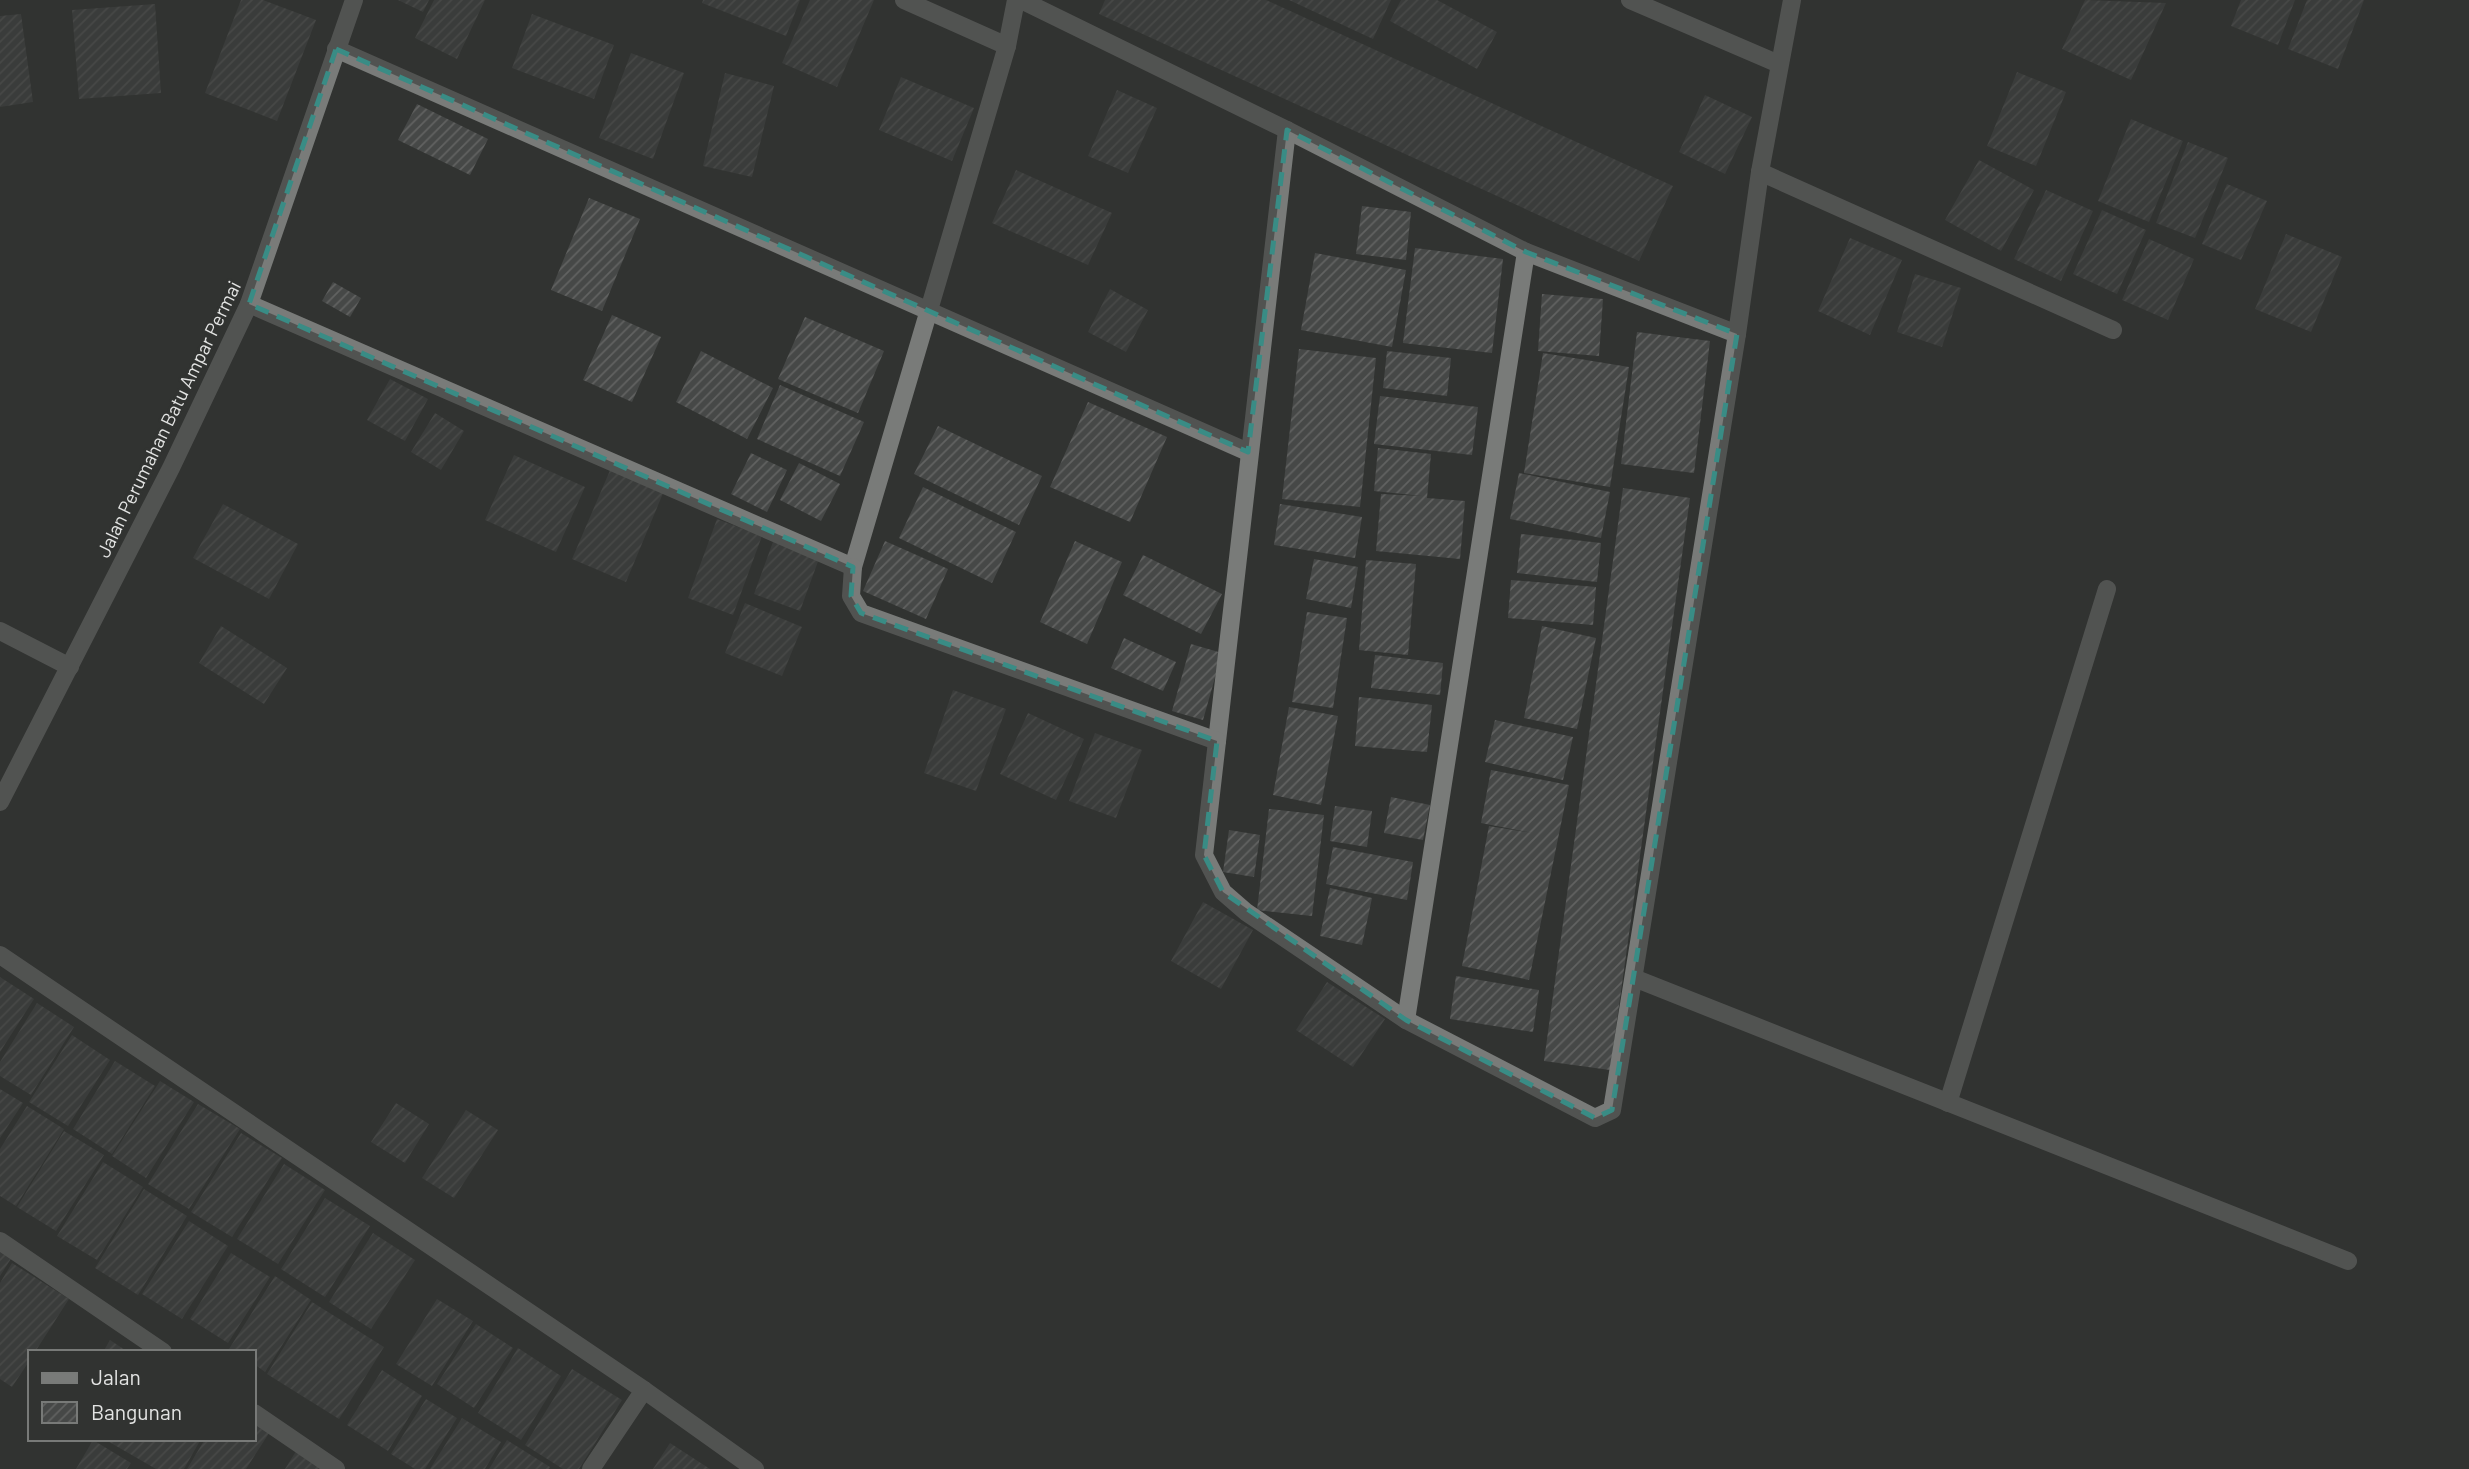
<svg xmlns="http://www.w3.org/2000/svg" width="2469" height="1469" font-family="Barlow,sans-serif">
  <defs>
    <pattern id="building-hatch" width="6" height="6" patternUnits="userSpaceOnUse" patternTransform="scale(1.75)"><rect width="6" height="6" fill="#464847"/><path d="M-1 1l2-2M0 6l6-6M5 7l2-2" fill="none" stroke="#616261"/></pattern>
  </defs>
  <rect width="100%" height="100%" fill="#313331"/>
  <g fill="url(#building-hatch)">
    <polygon points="241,0 263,0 316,20 277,121 205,93"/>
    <polygon points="398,0 429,0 423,12"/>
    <polygon points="434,0 485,0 457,59 415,38"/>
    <polygon points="703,0 800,0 786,36 702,3"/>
    <polygon points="810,0 874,0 837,87 782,63"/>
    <polygon points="1105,0 1266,0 1673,186 1639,261 1099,14"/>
    <polygon points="1289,0 1391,0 1373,39"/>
    <polygon points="1401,0 1437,0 1497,32 1477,69 1390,21"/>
    <polygon points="2085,0 2166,3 2131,80 2062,49"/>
    <polygon points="2241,0 2295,0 2278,45 2231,26"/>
    <polygon points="2307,0 2364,0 2338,69 2288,49"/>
    <polygon points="155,4 161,93 79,99 72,10"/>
    <polygon points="21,14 33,102 0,107 0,16"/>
    <polygon points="532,14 614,45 594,99 512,68"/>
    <polygon points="631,53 684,73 653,159 599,138"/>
    <polygon points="2017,72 2066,92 2036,166 1987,146"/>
    <polygon points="725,73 774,86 752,177 703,166"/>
    <polygon points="901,77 974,108 952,161 879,130"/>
    <polygon points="1117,90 1157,108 1128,173 1088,156"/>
    <polygon points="1705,95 1752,117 1725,174 1679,152"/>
    <polygon points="417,104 488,139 470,175 398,140"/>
    <polygon points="2131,119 2183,141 2149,222 2098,201"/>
    <polygon points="2188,142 2228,158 2195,238 2156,223"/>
    <polygon points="1979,160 2034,190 2001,251 1945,220"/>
    <polygon points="1016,170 1112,213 1088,265 992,223"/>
    <polygon points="2227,184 2267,201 2241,260 2202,244"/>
    <polygon points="2046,190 2093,211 2061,281 2014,259"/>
    <polygon points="589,198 640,219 602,311 551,290"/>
    <polygon points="1362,206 1411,212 1406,260 1356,254"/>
    <polygon points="2102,210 2146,230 2117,294 2073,274"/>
    <polygon points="2286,234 2342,257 2311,332 2255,309"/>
    <polygon points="1850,238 1902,260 1870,335 1818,311"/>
    <polygon points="2149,239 2194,259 2168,320 2122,300"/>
    <polygon points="1415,248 1503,259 1492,353 1403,343"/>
    <polygon points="1315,253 1406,270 1392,347 1301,330"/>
    <polygon points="1915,274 1961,288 1942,347 1897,332"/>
    <polygon points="333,282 361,298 350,317 322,301"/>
    <polygon points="1110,289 1148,310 1126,352 1088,332"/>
    <polygon points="1542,294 1603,299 1599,356 1538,351"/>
    <polygon points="612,315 661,337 632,402 583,380"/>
    <polygon points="805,317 884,351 858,413 778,379"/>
    <polygon points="1637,332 1710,341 1694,473 1621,464"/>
    <polygon points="1299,349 1376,358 1360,507 1282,499"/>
    <polygon points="701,351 773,388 747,439 676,402"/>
    <polygon points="1387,351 1451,358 1447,396 1383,388"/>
    <polygon points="1543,353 1629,367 1610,487 1524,473"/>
    <polygon points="390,379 428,399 405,441 367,420"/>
    <polygon points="780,385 864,422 840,476 757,439"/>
    <polygon points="1380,396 1478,407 1472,455 1374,444"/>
    <polygon points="1088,402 1167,437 1130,522 1050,487"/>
    <polygon points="435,413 464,431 441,470 411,452"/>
    <polygon points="938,426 1042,476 1019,525 914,474"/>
    <polygon points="1378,448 1431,454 1427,498 1465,501 1460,559 1376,551 1381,494 1422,496 1374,491"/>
    <polygon points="751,453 787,470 767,512 731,494"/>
    <polygon points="514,455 585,487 556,552 485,520"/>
    <polygon points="799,463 840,484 821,521 780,500"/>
    <polygon points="611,468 664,491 626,582 572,559"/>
    <polygon points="1519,473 1610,492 1601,538 1510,519"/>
    <polygon points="923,487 1016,532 992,583 899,538"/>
    <polygon points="1623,488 1690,498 1610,1070 1544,1061"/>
    <polygon points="223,504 298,544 269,599 193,558"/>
    <polygon points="1280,504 1362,517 1355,558 1274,545"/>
    <polygon points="717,519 762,536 733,615 688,598"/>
    <polygon points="1521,534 1601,543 1597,582 1517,573"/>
    <polygon points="774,539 820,556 800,611 754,594"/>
    <polygon points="885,541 948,569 926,619 863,591"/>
    <polygon points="1075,541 1122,562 1087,644 1040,622"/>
    <polygon points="1143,555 1222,594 1201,634 1123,595"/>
    <polygon points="1314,559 1358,567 1351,608 1306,599"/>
    <polygon points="1366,560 1416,564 1408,655 1359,650"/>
    <polygon points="1511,580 1596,587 1593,625 1508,618"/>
    <polygon points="745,603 802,627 782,676 725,653"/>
    <polygon points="1307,612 1347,618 1333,708 1292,702"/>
    <polygon points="221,626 287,668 264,704 199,663"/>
    <polygon points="1542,626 1596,638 1577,729 1524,718"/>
    <polygon points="1124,638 1176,662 1163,691 1111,668"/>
    <polygon points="1191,644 1222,653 1203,720 1172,711"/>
    <polygon points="1375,655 1443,663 1440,695 1371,688"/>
    <polygon points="953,690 1006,709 976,791 924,773"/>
    <polygon points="1359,697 1432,705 1427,752 1355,746"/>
    <polygon points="1289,707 1338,716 1321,805 1273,795"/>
    <polygon points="1028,713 1084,739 1056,800 1000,774"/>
    <polygon points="1495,720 1573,737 1563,780 1485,762"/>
    <polygon points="1095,733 1142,750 1116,818 1069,801"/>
    <polygon points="1491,770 1569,785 1529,980 1462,966 1489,826 1533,833 1481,823"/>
    <polygon points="1391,797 1430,805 1423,840 1384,833"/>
    <polygon points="1335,806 1372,811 1367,847 1330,841"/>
    <polygon points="1269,809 1324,815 1312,916 1257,910"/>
    <polygon points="1229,830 1260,835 1254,877 1223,872"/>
    <polygon points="1333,847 1413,862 1407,900 1326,884"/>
    <polygon points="1330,888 1372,898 1362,945 1320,936"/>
    <polygon points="1203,902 1253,930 1221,989 1171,961"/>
    <polygon points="1456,976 1539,990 1533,1032 1450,1019"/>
    <polygon points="0,977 34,999 0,1052"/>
    <polygon points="1327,982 1385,1019 1353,1067 1296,1030"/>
    <polygon points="37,1003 74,1027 31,1095 0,1076 0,1062"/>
    <polygon points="72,1035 110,1060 68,1126 29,1102"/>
    <polygon points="115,1061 155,1086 112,1154 73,1129"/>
    <polygon points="160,1081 194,1102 146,1178 112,1156"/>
    <polygon points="0,1089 23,1103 0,1138"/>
    <polygon points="396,1103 429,1124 405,1163 371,1142"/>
    <polygon points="198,1104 240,1129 189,1209 148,1184"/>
    <polygon points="27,1106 64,1129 16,1206 0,1196 0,1149"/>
    <polygon points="466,1110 498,1130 454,1198 422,1178"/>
    <polygon points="64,1131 104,1155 56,1231 17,1207"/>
    <polygon points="241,1133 282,1158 232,1237 191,1212"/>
    <polygon points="103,1162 143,1187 97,1260 57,1236"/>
    <polygon points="284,1164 325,1190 278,1264 237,1239"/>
    <polygon points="144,1189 187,1216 138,1295 95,1268"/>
    <polygon points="325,1198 370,1226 325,1297 281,1269"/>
    <polygon points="189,1221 228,1246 182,1319 142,1294"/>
    <polygon points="373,1233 415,1260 371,1329 329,1302"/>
    <polygon points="0,1246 14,1254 0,1276"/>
    <polygon points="231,1253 270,1277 228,1343 190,1319"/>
    <polygon points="12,1263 69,1299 35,1352 30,1352 30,1360 12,1387 0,1379 0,1283"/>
    <polygon points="275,1276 311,1300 265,1372 254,1364 254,1352 229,1349"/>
    <polygon points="437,1299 473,1321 432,1386 396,1364"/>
    <polygon points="312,1302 384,1347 339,1419 267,1374"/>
    <polygon points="476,1324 513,1348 474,1408 437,1384"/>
    <polygon points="110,1340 128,1352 103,1352"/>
    <polygon points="518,1348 561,1376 521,1440 478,1413"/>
    <polygon points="572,1369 622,1400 579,1469 563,1469 525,1445"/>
    <polygon points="382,1370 422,1396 388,1451 347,1425"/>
    <polygon points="426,1399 457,1418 425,1469 415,1469 391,1454"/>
    <polygon points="254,1415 273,1427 246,1469 187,1469 205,1439 254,1439"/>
    <polygon points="462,1418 501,1442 485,1469 430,1469"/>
    <polygon points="104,1439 201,1439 184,1469 156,1469"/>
    <polygon points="93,1440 131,1463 127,1469 76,1469"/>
    <polygon points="507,1440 550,1467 549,1469 489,1469"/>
    <polygon points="670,1443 710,1469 653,1469"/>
    <polygon points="298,1448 330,1469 285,1469"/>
  </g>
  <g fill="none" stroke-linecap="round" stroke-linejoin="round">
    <g stroke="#797b79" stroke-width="18">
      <polyline points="904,0 1007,46"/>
      <polyline points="1021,0 1287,130 1526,252 1737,334"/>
      <polyline points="1630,0 1779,64"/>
      <polyline points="336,49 1248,452"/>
      <polyline points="1287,130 1204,855 1223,892 1246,912 1406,1020 1595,1118 1612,1110 1737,334 1760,172 1792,0"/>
      <polyline points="1760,172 2113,330"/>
      <polyline points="249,304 853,567 1007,46 1016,0"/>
      <polyline points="853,567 851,596 861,613 1217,741"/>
      <polyline points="0,631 70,667"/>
      <polyline points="0,802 171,468 249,304 354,0"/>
      <polyline points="0,955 644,1390 755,1469"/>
      <polyline points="1634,978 2348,1261"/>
      <polyline points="1406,1020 1526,252"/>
      <polyline points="1948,1103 2107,589"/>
      <polyline points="0,1241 163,1352"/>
      <polyline points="254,1413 336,1469"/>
      <polyline points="591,1469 644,1390"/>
    </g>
  </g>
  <path d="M0 0H2469V1469H0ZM336 49 1248 452 1287 130 1526 252 1737 334 1612 1110 1595 1118 1406 1020 1223 892 1204 855 1217 741 861 613 851 596 853 567 249 304Z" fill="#313331" fill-opacity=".55" fill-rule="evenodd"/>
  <path fill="none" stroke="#398c85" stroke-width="5" stroke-dasharray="14 9" stroke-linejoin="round" d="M336 49 1248 452 1287 130 1526 252 1737 334 1612 1110 1595 1118 1406 1020 1223 892 1204 855 1217 741 861 613 851 596 853 567 249 304Z"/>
  <g text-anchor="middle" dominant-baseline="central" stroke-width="5" stroke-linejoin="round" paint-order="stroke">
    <g font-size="19" fill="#e3e4e3" stroke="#313331">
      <text transform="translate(168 419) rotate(-64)">Jalan Perumahan Batu Ampar Permai</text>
    </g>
  </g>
  <rect x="28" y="1350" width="228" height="91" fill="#313331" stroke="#787a78" stroke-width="2"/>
  <rect x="42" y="1373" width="35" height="10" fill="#797b79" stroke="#787a78" stroke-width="2"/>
  <text x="91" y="1385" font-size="21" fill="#e3e4e3">Jalan</text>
  <rect x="42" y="1402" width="35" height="21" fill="url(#building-hatch)" stroke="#787a78" stroke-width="2"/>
  <text x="91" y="1420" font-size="21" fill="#e3e4e3">Bangunan</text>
</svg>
